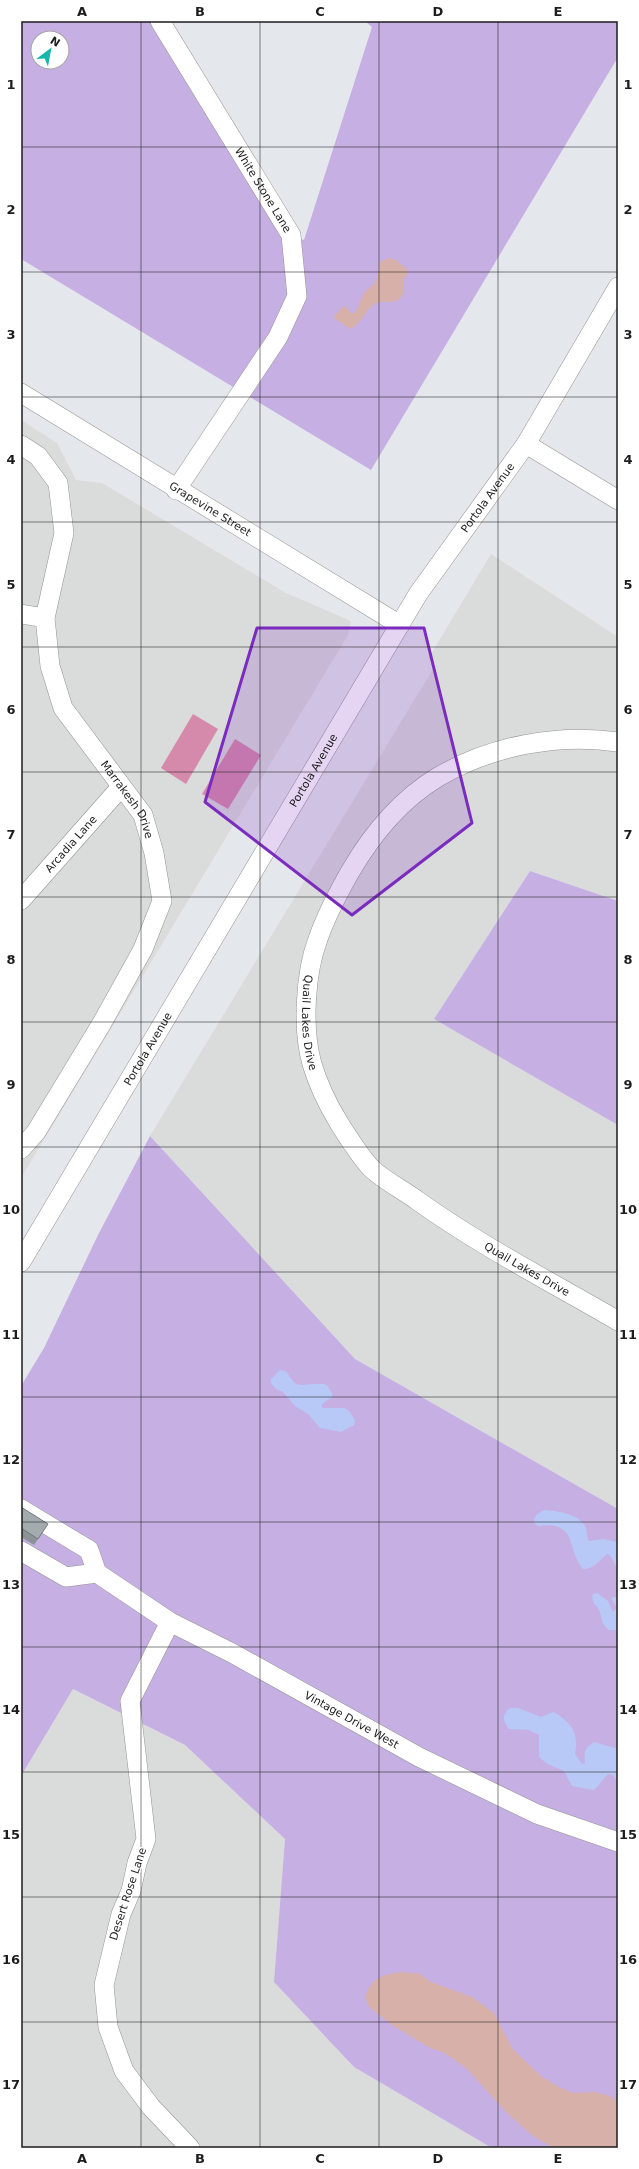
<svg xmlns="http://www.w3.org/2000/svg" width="639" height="2169" font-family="'DejaVu Sans',sans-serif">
  <rect width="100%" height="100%" fill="#e4e8ed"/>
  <g fill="#dadbdb">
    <polygon points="21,420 57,443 76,480 102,483 286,593 351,621 348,635 21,1178 21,742 23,739 21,738"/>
    <polygon points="491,554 618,637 618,901 530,871 434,1019 618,1125 618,1509 355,1359 150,1136 436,664 428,659"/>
    <polygon points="73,1689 185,1745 285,1839 274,1982 354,2067 492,2148 21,2148 21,1776"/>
  </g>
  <g fill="#c6afe3" fill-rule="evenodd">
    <path d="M21 21H151L287 236 304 240 372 27 365 21H618V57L371 470 21 259ZM38 38H62V62H38Z"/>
    <polygon points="530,871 618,901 618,1125 434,1019"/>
    <polygon points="150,1136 355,1359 618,1509 618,2148 492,2148 354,2067 274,1982 285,1839 185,1745 73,1689 21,1776 21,1386 44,1348 98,1235"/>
  </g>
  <g fill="#b8c9f7">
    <path d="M280 1370 285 1371C289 1374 292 1381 295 1383 300 1388 318 1381 327 1385L332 1393V1397L322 1404V1408H344L349 1411 355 1420 354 1425 341 1432 320 1428 308 1414 295 1406 283 1392 276 1389 271 1383V1379Z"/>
    <path d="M545 1510C557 1511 579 1514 585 1526 588 1531 586 1537 589 1541L603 1539 618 1542V1570L610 1555 607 1554C599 1561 594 1569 583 1569 566 1550 579 1520 538 1526L534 1523C534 1515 538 1513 545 1510Z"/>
    <path d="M597 1593 608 1601 613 1612 617 1608 611 1598 618 1596V1630H609C599 1622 603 1617 598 1608 594 1603 591 1601 593 1594Z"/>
    <path d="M510 1708H518L541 1717 554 1712C572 1723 579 1734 575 1754L582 1764 585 1763C584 1752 584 1749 594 1742L618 1749V1797L617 1781 613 1775 608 1774 594 1790 572 1786 564 1771 546 1763 539 1757V1735L529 1730 509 1729C503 1722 501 1714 510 1708Z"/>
  </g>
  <g fill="#d58aab">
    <polygon points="193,714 218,729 186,784 161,768"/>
    <polygon points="235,739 261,755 228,809 202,794"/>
  </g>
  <g fill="#d7b1a9">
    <path d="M389 258 396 260 408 270 407 276 403 279C403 286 406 291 401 297 394 306 383 299 374 304 365 311 360 325 350 329L334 318 335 315 344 306 347 308 351 313H355L364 293 376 282 380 262Z"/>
    <path d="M403 1972 420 1974 431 1982 472 1997 494 2013 512 2048 525 2061 542 2077 559 2087 573 2093 595 2092 610 2096 618 2102V2148H554L533 2136 508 2114 467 2069 445 2053 430 2048 392 2025 370 2008 365 1998C370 1978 384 1974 403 1972Z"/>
  </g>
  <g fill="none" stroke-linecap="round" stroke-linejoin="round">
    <g stroke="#949494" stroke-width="20">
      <g id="minor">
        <path id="s1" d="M160 21 291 235 297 296 278 337 176 490"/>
        <path id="s2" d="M21 393 400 625"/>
        <polyline points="526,444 618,500"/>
        <path id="s3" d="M21 445 38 456 58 483 64 533 45 618 50 666 63 708 143 815 154 853 162 901 143 949 102 1023 36 1132 21 1149"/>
        <polyline points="21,614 45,618"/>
        <path id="s4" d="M618 742C558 733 491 746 438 777 400 800 372 834 350 872 338 893 326 916 318 939 305 973 302 1029 312 1064 318 1084 328 1105 339 1123 348 1137 361 1158 372 1169 385 1181 403 1190 418 1201 481 1246 551 1282 618 1321"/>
        <path id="s5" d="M21 900 121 787"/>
        <path id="s6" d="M21 1262 418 594 526 444 618 287"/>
        <path id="s7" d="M21 1509 89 1550 97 1573 170 1622 232 1653 419 1757 537 1814 618 1842"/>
        <polyline points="21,1551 66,1577 97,1573"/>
        <polyline points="170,1622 130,1701 146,1839 137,1863 131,1891 121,1914 104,1985 108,2027 124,2071 151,2107 190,2148"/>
      </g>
    </g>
    <use href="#minor" stroke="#fff" stroke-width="19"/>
  </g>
  <polygon fill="#8c9396" points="21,1507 38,1539 34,1545 21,1537"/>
  <polygon fill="#a3abaf" stroke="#72787a" points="21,1507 48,1524 38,1539 21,1528"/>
  <path fill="#7b2cbf" fill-opacity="0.2" stroke="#7b2cbf" stroke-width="3" stroke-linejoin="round" d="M257 628H424L472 823 352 915 205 802Z"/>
  <path fill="none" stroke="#1d1d1d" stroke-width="1" stroke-opacity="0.55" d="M141 21V2148M260 21V2148M379 21V2148M498 21V2148M21 147H618M21 272H618M21 397H618M21 522H618M21 647H618M21 772H618M21 897H618M21 1022H618M21 1147H618M21 1272H618M21 1397H618M21 1522H618M21 1647H618M21 1772H618M21 1897H618M21 2022H618"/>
  <g text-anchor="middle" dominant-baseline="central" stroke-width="3" stroke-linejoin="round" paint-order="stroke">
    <g font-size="11" fill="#1d1d1d" stroke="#fff">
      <text stroke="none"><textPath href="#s1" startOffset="198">White Stone Lane</textPath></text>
      <text stroke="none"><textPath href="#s6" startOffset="896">Portola Avenue</textPath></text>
      <text stroke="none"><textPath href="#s2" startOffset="222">Grapevine Street</textPath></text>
      <text stroke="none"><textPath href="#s6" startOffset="572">Portola Avenue</textPath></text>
      <text stroke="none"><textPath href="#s3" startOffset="396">Marrakesh Drive</textPath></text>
      <text stroke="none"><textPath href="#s5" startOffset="75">Arcadia Lane</textPath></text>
      <text stroke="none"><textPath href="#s4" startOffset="477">Quail Lakes Drive</textPath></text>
      <text stroke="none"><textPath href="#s6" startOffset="248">Portola Avenue</textPath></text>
      <text stroke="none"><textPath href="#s4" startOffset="825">Quail Lakes Drive</textPath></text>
      <text stroke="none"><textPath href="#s7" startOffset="398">Vintage Drive West</textPath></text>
      <text transform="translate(128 1894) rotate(-72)">Desert Rose Lane</text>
    </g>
  </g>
  <rect width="639" height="2169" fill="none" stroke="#ffffff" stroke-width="44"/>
  <g transform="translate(50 50) rotate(32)"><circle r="19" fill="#ffffff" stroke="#a5a5a5"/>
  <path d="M0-3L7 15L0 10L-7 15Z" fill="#14b7ae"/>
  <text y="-6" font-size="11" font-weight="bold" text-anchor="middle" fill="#1d1d1d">N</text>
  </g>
  <rect x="22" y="22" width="595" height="2125" fill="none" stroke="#1d1d1d" stroke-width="1.5"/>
  <g font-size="13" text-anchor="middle" font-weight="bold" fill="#1d1d1d">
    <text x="82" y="16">A</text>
    <text x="200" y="16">B</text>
    <text x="320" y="16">C</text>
    <text x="438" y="16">D</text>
    <text x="558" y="16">E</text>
    <text x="11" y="89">1</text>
    <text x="628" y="89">1</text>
    <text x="11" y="214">2</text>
    <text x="628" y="214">2</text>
    <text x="11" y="339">3</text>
    <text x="628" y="339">3</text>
    <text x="11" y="464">4</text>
    <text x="628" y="464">4</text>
    <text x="11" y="589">5</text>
    <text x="628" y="589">5</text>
    <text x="11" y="714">6</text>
    <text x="628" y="714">6</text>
    <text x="11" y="839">7</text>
    <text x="628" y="839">7</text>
    <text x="11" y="964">8</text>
    <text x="628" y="964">8</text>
    <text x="11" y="1089">9</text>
    <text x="628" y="1089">9</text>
    <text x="11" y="1214">10</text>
    <text x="628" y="1214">10</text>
    <text x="11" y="1339">11</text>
    <text x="628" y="1339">11</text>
    <text x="11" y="1464">12</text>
    <text x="628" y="1464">12</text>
    <text x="11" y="1589">13</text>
    <text x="628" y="1589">13</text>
    <text x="11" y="1714">14</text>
    <text x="628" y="1714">14</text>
    <text x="11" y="1839">15</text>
    <text x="628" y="1839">15</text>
    <text x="11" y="1964">16</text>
    <text x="628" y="1964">16</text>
    <text x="11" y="2089">17</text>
    <text x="628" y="2089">17</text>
    <text x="82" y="2163">A</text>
    <text x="200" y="2163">B</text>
    <text x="320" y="2163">C</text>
    <text x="438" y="2163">D</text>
    <text x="558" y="2163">E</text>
  </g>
</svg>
